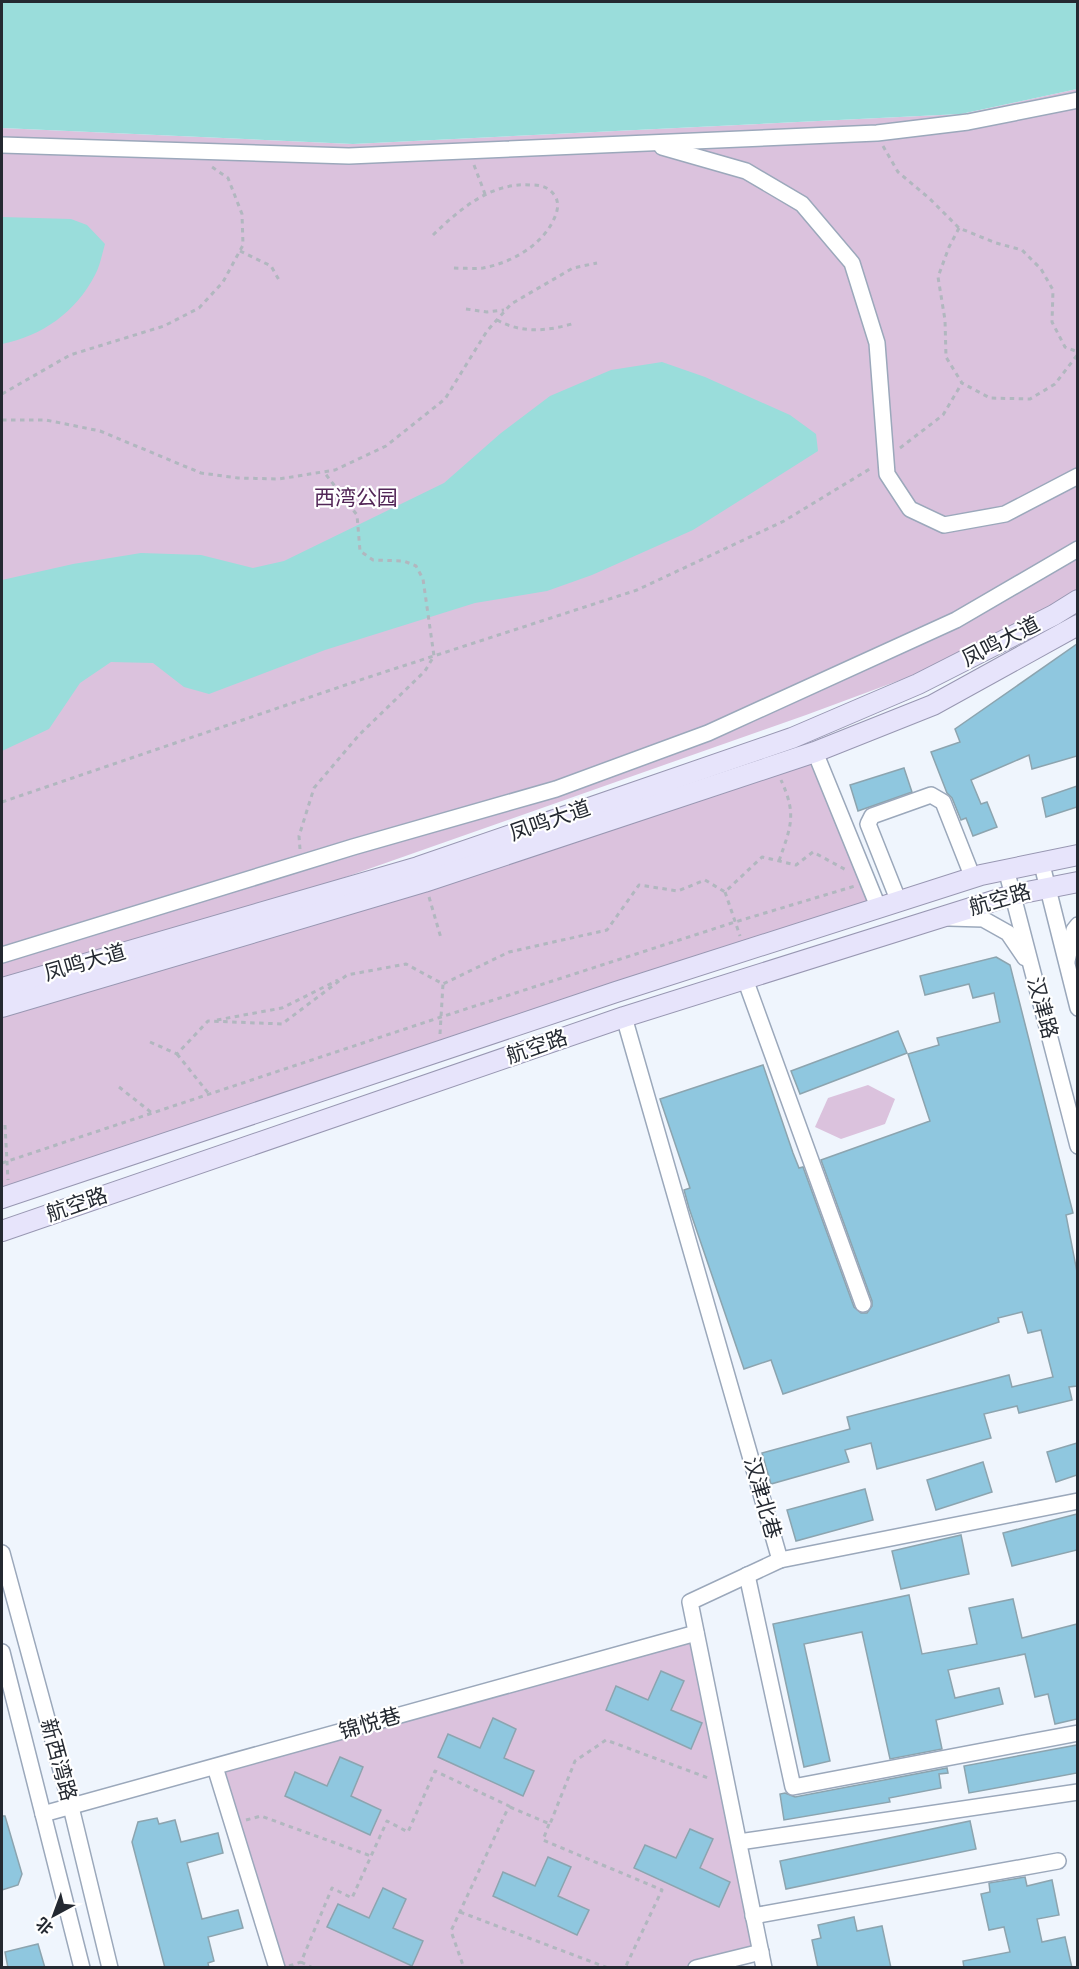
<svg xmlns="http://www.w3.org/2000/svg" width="1079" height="1969" font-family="'Alegreya Sans','Noto Sans SC',sans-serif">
  <rect width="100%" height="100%" fill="#eff5fd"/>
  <g fill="#dbc2dd">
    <polygon points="1077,89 1077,605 922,672 806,715 2,998 2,128 353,144 961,114"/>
    <polygon points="815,752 879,909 2,1198 2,1007"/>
    <polygon points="868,1085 895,1099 885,1124 841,1139 815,1127 828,1098"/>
    <polygon points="691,1639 760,1958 719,1968 272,1967 210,1771"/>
  </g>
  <g fill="#9adddb">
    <polygon points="2,2 1077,2 1077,89 961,114 353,144 2,128"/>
    <path d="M2 217 71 219 87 225 105 244C102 254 100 266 95 275 76 312 42 336 2 344Z"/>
    <polygon points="662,362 705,377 790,415 816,434 818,451 693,530 592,575 547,591 475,603 325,650 209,694 184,687 153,663 111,662 80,683 49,729 2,751 2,580 73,564 141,553 201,555 253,568 284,561 444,483 501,433 550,396 611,370"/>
  </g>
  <g fill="#8fc7df" stroke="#8ca4af" stroke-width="1.5">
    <polygon points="1077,644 1077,756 1032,769 1029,755 971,780 981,804 987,802 997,827 973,836 966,818 961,820 952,798 947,793 931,752 960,742 955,729"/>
    <polygon points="904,768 912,792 858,811 850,785"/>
    <polygon points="1077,786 1077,807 1046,817 1042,798"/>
    <polygon points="996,957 1010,965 1073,1213 1066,1215 1077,1272 1077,1386 1069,1387 1072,1400 1019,1413 1017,1406 984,1414 991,1438 877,1469 871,1443 845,1450 849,1462 771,1484 762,1453 850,1429 847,1417 1009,1375 1012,1387 1053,1377 1041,1330 1028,1333 1022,1312 998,1318 999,1322 783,1394 771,1360 744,1369 689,1208 684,1190 690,1188 660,1099 763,1065 793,1153 799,1168 803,1167 854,1307 861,1313 867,1313 872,1306 872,1301 821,1160 930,1121 908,1054 939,1045 937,1038 1000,1022 994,993 973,998 969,984 925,995 920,976"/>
    <polygon points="898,1031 907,1053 800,1094 791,1071"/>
    <polygon points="1077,1443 1077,1475 1056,1482 1047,1452"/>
    <polygon points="983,1462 992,1492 936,1510 927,1480"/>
    <polygon points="865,1489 873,1520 796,1541 787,1510"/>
    <polygon points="1077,1514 1077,1550 1012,1566 1003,1533"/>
    <polygon points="961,1535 969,1574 901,1589 892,1551"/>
    <polygon points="909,1595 922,1654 977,1644 969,1608 1013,1599 1022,1638 1077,1624 1077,1719 1055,1724 1048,1694 1035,1697 1025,1654 948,1670 955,1698 999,1688 1003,1704 936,1720 942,1749 890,1759 862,1632 804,1644 830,1761 804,1767 773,1624"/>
    <polygon points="661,1671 684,1681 671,1710 702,1723 691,1749 606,1710 616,1686 648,1700"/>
    <polygon points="493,1718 516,1729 504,1758 534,1771 523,1796 438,1757 448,1734 480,1748"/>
    <polygon points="1077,1745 1077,1773 969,1793 964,1766"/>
    <polygon points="340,1757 363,1767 351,1796 381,1810 370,1835 285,1796 295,1772 327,1786"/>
    <polygon points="947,1768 948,1773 939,1774 941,1788 889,1798 890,1802 784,1820 780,1794 785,1793 795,1797"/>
    <polygon points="2,1816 5,1816 22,1874 18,1885 2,1890"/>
    <polygon points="157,1818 159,1824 175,1820 181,1842 218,1833 223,1853 187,1863 202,1919 238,1910 243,1928 208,1937 214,1961 208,1963 209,1968 165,1968 132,1842 138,1822"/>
    <polygon points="970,1821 976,1849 786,1889 780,1861"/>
    <polygon points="690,1829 713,1839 700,1868 730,1882 719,1907 634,1868 645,1845 676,1858"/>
    <polygon points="548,1857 571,1867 558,1896 589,1910 577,1935 493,1896 503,1872 535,1886"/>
    <polygon points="1025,1877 1027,1886 1052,1880 1059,1915 1037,1919 1042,1942 1065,1937 1072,1968 964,1968 963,1961 1010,1952 1004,1927 989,1930 981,1894 990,1892 989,1883"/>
    <polygon points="383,1888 406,1899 393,1928 423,1941 412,1966 327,1927 338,1904 369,1918"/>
    <polygon points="854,1917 857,1931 882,1926 891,1968 818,1968 812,1940 821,1938 818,1925"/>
    <polygon points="38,1944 45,1968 8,1968 5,1952"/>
  </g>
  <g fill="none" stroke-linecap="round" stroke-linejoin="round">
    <g stroke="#9ba8bb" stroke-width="18">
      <g id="minor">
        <polyline points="2,145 349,156 877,133 968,122 1078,100"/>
        <polyline points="662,147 746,171 802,204 852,263 877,343 887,474 910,509 944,525 1005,514 1078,476"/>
        <polyline points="815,752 879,909"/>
        <polyline points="1041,861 1078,1008"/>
        <polyline points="1006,869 1078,1146"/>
        <polyline points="899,902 868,824 872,816 931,795 943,802 973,878"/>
        <polyline points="949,918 983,919 1008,933 1025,958"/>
        <polyline points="2,955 353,847 556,789 708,733 956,620 1078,549"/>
        <polyline points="1067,961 1074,930 1078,925"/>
        <polyline points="745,979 863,1304"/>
        <polyline points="624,1017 780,1560 690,1602 764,1968"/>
        <polyline points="2,1553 71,1807 110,1968"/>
        <polyline points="780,1560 1078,1501"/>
        <polyline points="747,1575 793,1787 1078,1733"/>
        <polyline points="2,1652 82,1968"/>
        <polyline points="215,1767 277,1968"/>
        <polyline points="43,1814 696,1633"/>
        <polyline points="739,1842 1078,1792"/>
        <polyline points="753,1916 1058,1861"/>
        <polyline points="696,1968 761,1952"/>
      </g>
    </g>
    <g stroke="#9897b2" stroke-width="22">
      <g id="major">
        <polyline points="2,988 418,867 792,738 918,684 1054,615 1078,600"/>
        <polyline points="2,1007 424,882 815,752 933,705 1078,625"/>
        <polyline points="2,1198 616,992 981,875 1078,855"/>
        <polyline points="2,1231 624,1017 1012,895 1078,882"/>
      </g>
    </g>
    <g stroke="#b1b7bf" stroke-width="3" stroke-dasharray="4.5 4.5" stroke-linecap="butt">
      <polyline points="883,146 898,172 930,199 959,228 996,243 1022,250 1041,269 1053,290 1052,322 1065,347 1078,352"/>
      <polyline points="474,165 485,194"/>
      <polyline points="959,228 949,247 938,277 945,320 946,357 962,383 990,398 1030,399 1055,384 1078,354"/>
      <path d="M433 235C460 209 491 182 531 185 541 185 549 187 555 196 560 204 557 213 553 221 540 247 510 263 483 268 473 269 461 268 451 268"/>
      <polyline points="240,251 271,266 279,280"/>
      <polyline points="466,309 487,312 504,310"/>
      <path d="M497 320C522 334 549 331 575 323"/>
      <polyline points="2,394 70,355 164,326 199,308 223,282 243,245 242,214 228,178 212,167"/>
      <polyline points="2,420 46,420 100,431 201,473 238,478 279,479 335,470 386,446 445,399 487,331 511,304 573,268 597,263"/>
      <polyline points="900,448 943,415 962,383"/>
      <polyline points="2,802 366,678 637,590 784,521 873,467"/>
      <polyline points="300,849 299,836 314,788 359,735 425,671 434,656 423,579 416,566 404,561 373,560 360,551 357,515 324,472"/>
      <path d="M779 861C791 826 797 815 781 780"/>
      <polyline points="725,892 740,936"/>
      <polyline points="429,897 441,938"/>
      <polyline points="217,1020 282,1008 338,980"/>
      <polyline points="440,1034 443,984"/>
      <polyline points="150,1042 177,1054 208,1021 282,1024 347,975 406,964 443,984 509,952 607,930 639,885 678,891 705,880 725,892 762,857 796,865 813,852 848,871"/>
      <polyline points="177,1054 209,1094"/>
      <polyline points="119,1087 152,1113"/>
      <polyline points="5,1125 8,1180"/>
      <polyline points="2,1163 441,1017 735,922 855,886"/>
      <polyline points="510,1807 550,1824 575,1761 606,1740 711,1779"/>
      <polyline points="246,1820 261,1816 371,1856"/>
      <polyline points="549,1824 543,1840 662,1890 625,1968"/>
      <polyline points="460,1912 608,1968"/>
      <polyline points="301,1962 313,1968"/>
      <polyline points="289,1966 301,1962 332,1888 352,1898 387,1821 408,1832 435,1771 509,1806 451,1931 464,1968"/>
    </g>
    <use href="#minor" stroke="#fff" stroke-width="15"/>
    <use href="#major" stroke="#e7e4fb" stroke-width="20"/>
  </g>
  <g text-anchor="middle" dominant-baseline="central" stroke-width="4.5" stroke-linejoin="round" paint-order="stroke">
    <g font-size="21" fill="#522657" stroke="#fff">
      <text x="356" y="498">西湾公园</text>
    </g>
    <g font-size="21" fill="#242931" stroke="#fff">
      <text transform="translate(1001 642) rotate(-27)">凤鸣大道</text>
      <text transform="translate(550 821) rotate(-19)">凤鸣大道</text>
      <text transform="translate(1000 900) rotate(-16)">航空路</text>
      <text transform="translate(85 963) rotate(-16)">凤鸣大道</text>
      <text transform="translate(1042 1008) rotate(75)">汉津路</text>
      <text transform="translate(537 1047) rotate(-19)">航空路</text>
      <text transform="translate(77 1205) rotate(-19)">航空路</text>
      <text transform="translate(762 1498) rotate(74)">汉津北巷</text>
      <text transform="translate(370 1724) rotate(-16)">锦悦巷</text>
      <text transform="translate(58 1760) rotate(75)">新西湾路</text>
    </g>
  </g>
  <rect width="1079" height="1969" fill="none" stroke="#242931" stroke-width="6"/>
  <g transform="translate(54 1915) rotate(221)" stroke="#ffffff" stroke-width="4.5" paint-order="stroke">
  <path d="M0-4.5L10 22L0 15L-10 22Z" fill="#242931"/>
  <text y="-9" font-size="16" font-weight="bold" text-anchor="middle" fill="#242931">北</text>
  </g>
</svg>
